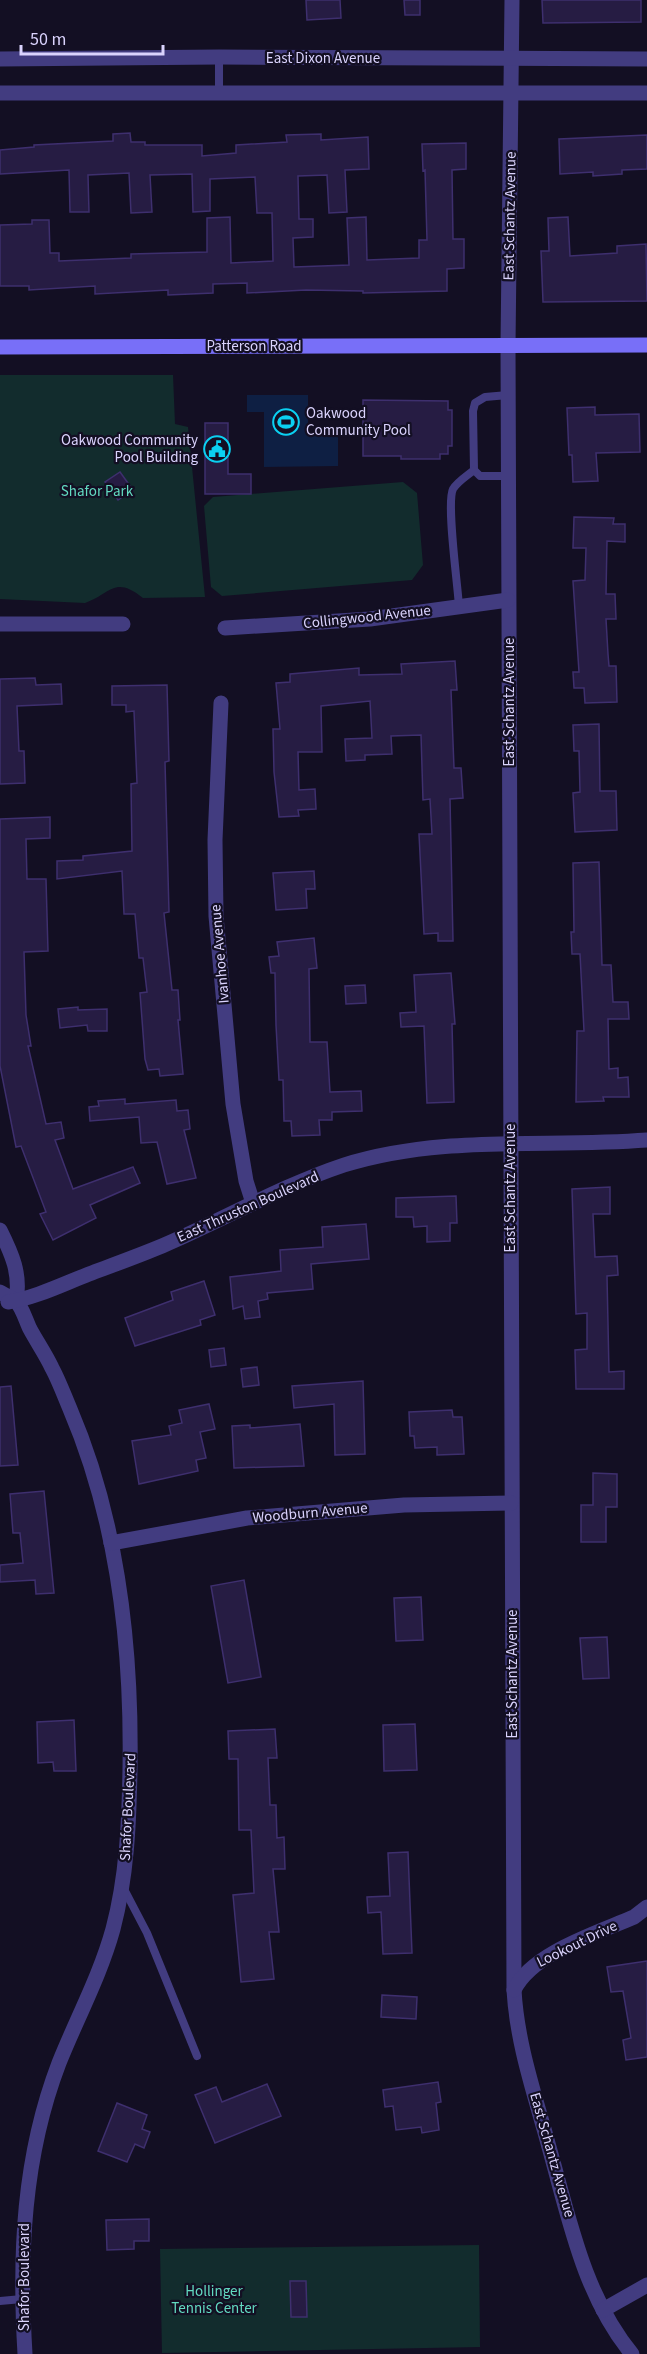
<svg xmlns="http://www.w3.org/2000/svg" width="647" height="2354" font-family="'Source Sans 3',sans-serif">
  <rect width="100%" height="100%" fill="#130f23"/>
  <g fill="#122c2d">
    <path d="M0 375H173L175 424 188 427 205 597 143 598C114 575 111 594 85 603L0 599Z"/>
    <polygon points="403,482 417,493 423,565 412,580 222,596 211,587 204,506 213,497"/>
    <polygon points="479,2245 480,2347 162,2353 160,2249"/>
  </g>
  <polygon fill="#0e1f43" points="247,395 308,395 308,432 338,432 338,466 264,467 264,412 247,412"/>
  <g fill="#261c43" stroke="#3e2f6e" stroke-width="1.5">
    <polygon points="306,0 340,0 341,18 307,20"/>
    <polygon points="404,0 420,0 420,15 405,15"/>
    <polygon points="542,0 641,0 641,22 543,23"/>
    <polygon points="130,133 131,142 145,142 145,145 202,145 202,156 236,153 236,145 287,142 286,135 321,134 321,140 368,137 369,169 345,170 347,212 329,213 327,175 298,176 299,219 313,219 313,237 293,238 294,267 349,265 347,218 366,217 367,260 419,258 419,240 427,240 425,170 423,171 422,144 466,143 466,169 452,170 453,239 464,239 464,268 447,269 447,291 363,293 363,291 306,290 247,293 247,283 213,284 213,293 168,295 168,290 95,294 95,286 29,290 29,286 0,286 0,225 32,224 32,220 49,220 50,253 59,253 59,261 131,258 131,254 207,252 207,218 230,217 231,263 273,261 272,213 257,213 255,177 210,179 210,211 193,212 192,174 150,175 152,212 131,213 129,173 88,175 89,212 70,212 69,170 0,174 0,150 34,147 34,145 113,141 113,134"/>
    <polygon points="647,135 647,169 622,170 622,174 593,176 593,172 560,174 559,139"/>
    <polygon points="568,217 570,256 617,253 617,246 646,244 647,301 543,302 541,251 549,251 548,218"/>
    <polygon points="363,400 448,401 448,410 452,410 452,446 448,446 448,454 440,454 440,459 401,459 401,456 363,456"/>
    <polygon points="595,407 595,415 639,414 640,452 596,453 598,481 573,482 572,455 569,455 567,408"/>
    <polygon points="205,423 228,423 228,474 251,474 251,494 205,494"/>
    <polygon points="120,472 133,490 118,500 105,482"/>
    <polygon points="574,517 614,518 613,524 625,524 625,542 607,541 606,594 615,594 616,619 606,619 608,654 609,666 616,666 617,702 585,703 584,688 574,688 573,672 579,672 573,581 585,580 586,548 573,548"/>
    <polygon points="455,661 457,690 451,690 454,768 461,768 463,798 450,799 453,941 438,941 438,933 424,934 419,834 432,834 430,799 423,800 421,735 391,736 392,754 365,755 365,760 346,761 345,739 372,738 370,701 321,706 322,752 298,752 299,790 315,789 316,809 298,810 299,816 279,817 274,772 273,729 280,729 276,683 290,682 290,674 359,668 359,675 402,674 401,664"/>
    <polygon points="35,678 36,685 61,684 62,704 17,706 19,751 24,751 25,783 0,784 0,679"/>
    <polygon points="167,685 169,761 165,762 169,912 164,913 172,990 178,990 180,1020 178,1020 183,1074 160,1076 159,1069 148,1070 145,1059 140,993 147,992 143,958 139,958 135,914 124,914 122,871 57,879 57,861 83,860 83,856 132,851 131,784 137,783 134,711 126,712 126,705 112,705 112,686"/>
    <polygon points="599,724 600,791 616,791 617,830 575,832 573,793 580,792 579,751 574,751 573,725"/>
    <polygon points="50,817 50,838 26,839 27,879 46,879 48,951 24,952 26,1015 31,1046 28,1046 46,1124 61,1122 64,1138 55,1140 73,1189 133,1167 140,1183 90,1205 96,1218 53,1240 40,1214 46,1212 21,1146 16,1147 0,1066 0,819"/>
    <polygon points="599,862 602,965 611,965 613,1002 628,1002 629,1019 608,1019 609,1069 618,1068 618,1078 628,1077 629,1097 603,1097 604,1101 576,1102 577,1031 584,1031 580,954 572,954 571,932 574,932 573,863"/>
    <polygon points="314,871 315,889 306,889 307,908 276,910 273,873"/>
    <polygon points="314,938 317,968 309,969 310,1042 327,1042 330,1092 361,1091 362,1111 332,1112 332,1120 319,1120 320,1135 292,1136 291,1121 284,1121 283,1080 279,1080 276,1025 275,973 271,973 269,957 279,956 277,942"/>
    <polygon points="451,973 455,1024 452,1024 454,1102 427,1103 424,1026 401,1027 400,1013 416,1012 414,975"/>
    <polygon points="365,985 366,1003 346,1004 345,986"/>
    <polygon points="78,1007 78,1010 107,1009 107,1031 88,1031 87,1025 60,1028 58,1009"/>
    <polygon points="125,1099 125,1104 176,1100 177,1111 188,1110 190,1129 184,1130 196,1178 167,1184 157,1142 141,1143 139,1117 90,1121 89,1107 99,1106 98,1101"/>
    <polygon points="610,1187 610,1214 593,1214 595,1257 617,1256 618,1275 607,1276 609,1372 624,1371 624,1389 576,1389 575,1350 587,1349 587,1313 576,1314 572,1189"/>
    <polygon points="456,1196 457,1223 450,1223 450,1241 427,1242 427,1226 414,1227 413,1217 396,1217 396,1198"/>
    <polygon points="366,1224 369,1259 311,1264 313,1289 267,1293 268,1299 258,1301 260,1317 245,1319 243,1306 233,1309 230,1277 281,1271 280,1250 323,1247 322,1227"/>
    <polygon points="204,1281 215,1315 200,1320 201,1325 135,1346 125,1318 173,1300 171,1292"/>
    <polygon points="224,1348 226,1365 211,1367 209,1350"/>
    <polygon points="257,1367 259,1385 243,1387 241,1369"/>
    <polygon points="363,1381 365,1454 335,1455 334,1404 294,1408 292,1386"/>
    <polygon points="11,1386 18,1465 0,1466 0,1387"/>
    <polygon points="209,1404 215,1429 200,1432 206,1458 196,1460 198,1471 139,1484 132,1441 171,1435 169,1426 182,1423 179,1410"/>
    <polygon points="452,1410 453,1417 462,1417 464,1454 437,1455 437,1447 415,1448 414,1436 410,1436 409,1412"/>
    <polygon points="300,1424 304,1466 234,1468 232,1426 250,1425 250,1428"/>
    <polygon points="593,1473 617,1474 617,1507 606,1507 606,1542 581,1542 581,1505 593,1505"/>
    <polygon points="44,1491 54,1593 36,1594 35,1580 0,1582 0,1565 23,1563 20,1533 13,1533 10,1494"/>
    <polygon points="244,1580 261,1677 228,1683 211,1586"/>
    <polygon points="421,1597 423,1640 396,1641 394,1598"/>
    <polygon points="607,1637 609,1678 583,1679 580,1638"/>
    <polygon points="74,1720 76,1771 54,1771 53,1762 38,1763 37,1722"/>
    <polygon points="415,1724 417,1770 384,1771 383,1725"/>
    <polygon points="275,1729 277,1758 268,1758 270,1805 276,1805 277,1838 284,1837 285,1869 273,1869 279,1932 269,1932 274,1979 241,1982 233,1895 254,1893 251,1830 239,1830 238,1759 229,1759 228,1731"/>
    <polygon points="408,1852 412,1953 383,1954 381,1912 368,1913 367,1897 390,1896 388,1853"/>
    <polygon points="647,1961 647,2057 626,2060 623,2040 631,2038 623,1991 611,1992 607,1967"/>
    <polygon points="382,1995 417,1997 416,2019 381,2017"/>
    <polygon points="438,2082 441,2102 436,2103 439,2130 422,2133 421,2127 396,2130 393,2106 385,2107 383,2090"/>
    <polygon points="267,2084 281,2116 215,2143 195,2095 216,2087 222,2102"/>
    <polygon points="117,2103 147,2115 142,2129 150,2132 144,2148 135,2144 127,2162 98,2151"/>
    <polygon points="149,2219 149,2241 134,2241 134,2249 107,2250 106,2220"/>
    <polygon points="290,2281 306,2281 307,2317 291,2317"/>
  </g>
  <g fill="none" stroke-linecap="round" stroke-linejoin="round">
    <g stroke="#423c80" stroke-width="8">
      <polyline points="219,92 219,57"/>
      <polyline points="508,395 485,397 475,403 473,411 474,470 480,476 508,476"/>
      <path d="M459 607C458 586 446 503 453 489 458 481 467 476 474 470"/>
      <polyline points="124,1889 147,1933 197,2056"/>
      <polyline points="0,2301 22,2299"/>
    </g>
    <g stroke="#423c80" stroke-width="15">
      <path d="M512 0 508 345 514 1990C517 2044 535 2095 549 2147 569 2218 584 2296 632 2354"/>
      <polyline points="0,59 219,57 647,59"/>
      <polyline points="0,93 647,93"/>
      <polyline points="0,624 123,624"/>
      <polyline points="225,628 370,619 508,600"/>
      <polyline points="221,703 215,840 216,916 233,1104 246,1181 253,1203"/>
      <path d="M0 1230C12 1254 21 1274 16 1301"/>
      <path d="M0 1292C4 1295 11 1297 15 1300 22 1306 26 1321 30 1329 37 1342 46 1355 52 1368 59 1381 64 1395 70 1409 118 1521 132 1648 130 1769 129 1823 127 1876 113 1929 100 1976 77 2018 59 2063 23 2157 19 2255 25 2354"/>
      <path d="M8 1302C35 1298 63 1284 89 1274 113 1265 138 1256 162 1246 223 1220 281 1186 344 1165 443 1134 546 1148 647 1140"/>
      <polyline points="111,1543 247,1518 404,1505 511,1503"/>
      <path d="M514 1990C532 1953 597 1933 634 1917L647 1907"/>
      <polyline points="603,2310 647,2285"/>
    </g>
    <polyline stroke="#786ff8" stroke-width="15" points="0,347 647,345"/>
  </g>
  <defs>
    <g id="stadium-ring" transform="scale(1.35)"><circle r="9.5" fill="#130f23" stroke="#0bd0f1" stroke-width="1.5"/><path d="M0-5a6.5 5 0 1 0 0 10a6.5 5 0 1 0 0-10ZM-3.5-1.8h7v3.6h-7Z" fill="#0bd0f1"/></g>
    <g id="civic-ring" transform="scale(1.35)"><circle r="9.5" fill="#130f23" stroke="#0bd0f1" stroke-width="1.5"/><path d="M-.6-6.5H3V-4.5H.6V-3L4-1V1h2V6H-6V1h2V-1L-.6-3ZM-1.2 2.5V6h2.4V2.5Z" fill="#0bd0f1"/></g>
  </defs>
  <g fill-rule="evenodd">
    <use href="#stadium-ring" x="286" y="422"/>
    <use href="#civic-ring" x="217" y="449"/>
  </g>
  <g text-anchor="middle" dominant-baseline="central" stroke-width="4.5" stroke-linejoin="round" paint-order="stroke">
    <g font-size="15" fill="#dad3fd" stroke="#130f23">
      <text x="323" y="58">East Dixon Avenue</text>
      <text transform="translate(510 216) rotate(-89)">East Schantz Avenue</text>
      <text x="254" y="346">Patterson Road</text>
      <text transform="translate(367 617) rotate(-6)">Collingwood Avenue</text>
      <text transform="translate(509 702) rotate(-90)">East Schantz Avenue</text>
      <text transform="translate(220 954) rotate(-95)">Ivanhoe Avenue</text>
      <text transform="translate(510 1188) rotate(-90)">East Schantz Avenue</text>
      <text transform="translate(248 1207) rotate(-24)">East Thruston Boulevard</text>
      <text transform="translate(310 1513) rotate(-5)">Woodburn Avenue</text>
      <text transform="translate(512 1674) rotate(-90)">East Schantz Avenue</text>
      <text transform="translate(128 1807) rotate(-87)">Shafor Boulevard</text>
      <text transform="translate(577 1944) rotate(-26)">Lookout Drive</text>
      <text transform="translate(552 2155) rotate(74)">East Schantz Avenue</text>
      <text transform="translate(24 2277) rotate(-90)">Shafor Boulevard</text>
    </g>
    <g font-size="15" fill="#dad3fd" stroke="#130f23" text-anchor="start">
      <text x="306" y="413">Oakwood<tspan x="306" dy="17">Community Pool</tspan></text>
      <text x="198" y="440" text-anchor="end">Oakwood Community<tspan x="198" dy="17">Pool Building</tspan></text>
    </g>
    <g font-size="15" fill="#62dac1" stroke="#130f23">
      <text x="97" y="491">Shafor Park</text>
      <text x="214" y="2291">Hollinger<tspan x="214" dy="17">Tennis Center</tspan></text>
    </g>
  </g>
  <path d="M21 45v9h142v-9" fill="none" stroke="#dad3fd" stroke-width="3"/>
  <text x="30" y="45" font-size="18" fill="#dad3fd" stroke="#130f23" stroke-width="4.5" paint-order="stroke">50 m</text>
</svg>
